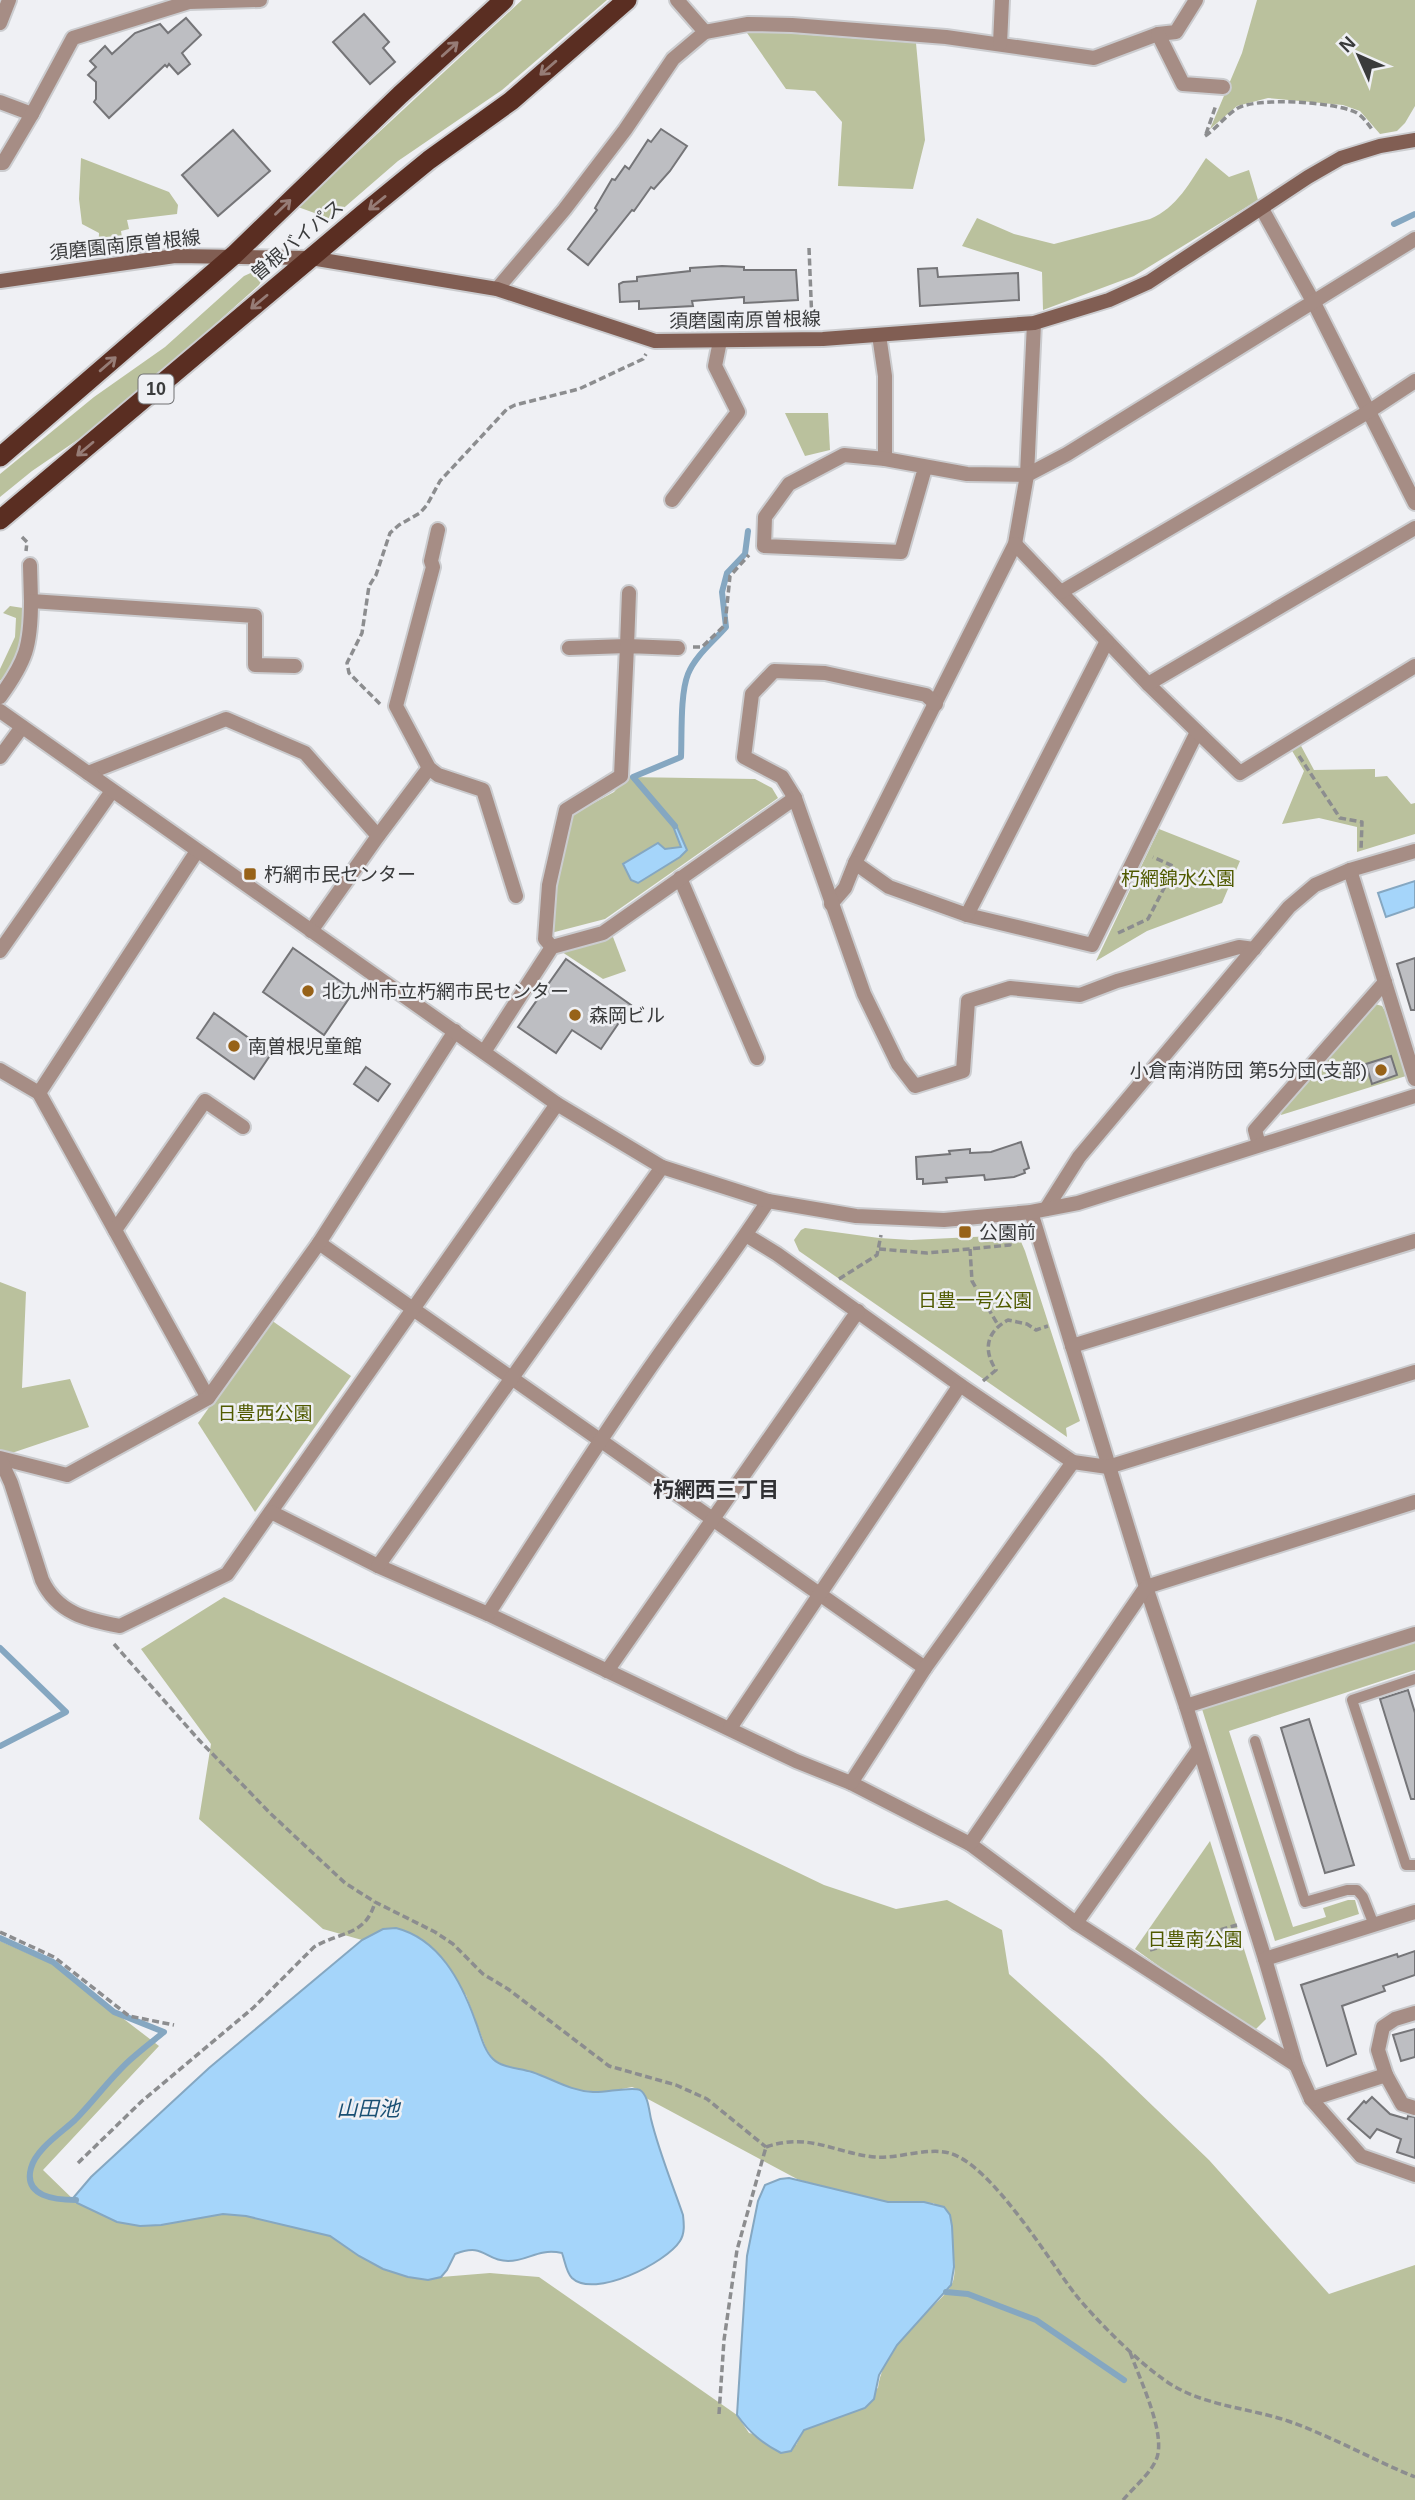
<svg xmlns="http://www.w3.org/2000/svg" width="1415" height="2500" font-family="Arial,'Noto Sans JP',sans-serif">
  <rect width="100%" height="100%" fill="#eff0f4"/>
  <g fill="#bac19d">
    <polygon points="522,0 607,0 502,90 398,161 331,219 298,207"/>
    <polygon points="1257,0 1415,0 1415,106 1405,123 1397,131 1380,134 1360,111 1343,105 1268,98 1237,106 1210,129 1242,53"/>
    <polygon points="745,30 916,43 925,140 913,189 838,186 842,122 815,91 786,89"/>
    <polygon points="81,158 169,192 178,205 177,214 127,220 129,229 121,231 124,251 98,256 99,233 82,224 79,199"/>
    <path d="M1206 158 1229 177 1249 170 1258 200 1134 276 1043 310 1042 272 962 246 977 218 1014 234 1054 244 1150 219C1177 208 1190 182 1206 158Z"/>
    <polygon points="255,271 262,280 259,285 111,417 32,471 0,497 0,474 94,397 165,347 244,276"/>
    <polygon points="785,413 828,413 830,450 805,456"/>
    <path d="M10 606 23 608C23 634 18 661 0 681V669L15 637 16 618 3 613Z"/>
    <polygon points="1300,744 1314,770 1375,769 1375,777 1387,776 1411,804 1415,803 1415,834 1357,852 1357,827 1319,818 1282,824 1304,771 1291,749"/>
    <polygon points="627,777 755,779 772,788 778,798 605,919 551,933 556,875 570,816 614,792"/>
    <polygon points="1159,829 1240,861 1222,903 1147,931 1096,961"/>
    <polygon points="613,937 626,971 603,979 559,950"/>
    <polygon points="1375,1004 1382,1006 1385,1011 1406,1076 1281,1115 1282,1109"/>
    <polygon points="805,1228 879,1238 911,1240 1014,1235 1019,1237 1025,1251 1080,1421 1066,1428 1067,1437 799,1251 794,1240 801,1230"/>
    <polygon points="0,1282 26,1292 22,1388 70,1379 89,1427 0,1457"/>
    <polygon points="271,1320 351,1376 255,1512 198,1423"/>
    <path d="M224 1597 824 1885 896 1909 947 1900 1002 1930 1009 1974 1102 2057 1209 2160 1329 2294 1415 2265V2500H0V1941L52 1964 159 2046 43 2170 77 2203 117 2222 140 2226 161 2225 223 2214 246 2216 330 2236 359 2256 428 2280 441 2277 490 2273 539 2277 737 2415 749 2433 796 2445 804 2430 878 2388C882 2357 906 2333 928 2311 937 2301 952 2291 954 2277 958 2251 943 2226 934 2203L888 2202 799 2180 646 2098 640 2090 632 2087 606 2092 576 2090 533 2072 503 2065 493 2059 486 2048 466 1995 383 1929 362 1940 323 1929 199 1819 211 1744 141 1649Z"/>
    <polygon points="1415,1641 1415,1670 1229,1731 1293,1927 1326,1917 1323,1908 1348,1900 1355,1900 1359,1914 1275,1941 1202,1709"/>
    <polygon points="1210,1841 1266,2019 1252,2033 1135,1949"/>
  </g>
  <g fill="#a5d5fa" stroke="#85a7c1" stroke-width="2">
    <polygon points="676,825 687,850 680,857 638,883 631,880 623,864 658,843 665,849 681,847 673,826"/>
    <polygon points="1415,881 1415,907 1386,917 1378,893"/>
    <path d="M396 1928C439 1939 461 1981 475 2020 480 2032 483 2049 493 2059 502 2068 520 2068 532 2072 553 2079 570 2091 593 2092 604 2093 632 2086 640 2090 648 2095 649 2110 651 2119 659 2152 672 2183 683 2215 684 2224 685 2233 680 2241 666 2263 594 2299 572 2278 566 2272 565 2261 562 2253 537 2248 529 2261 508 2261 484 2261 485 2242 455 2254L447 2270 441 2277 428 2280 408 2277 383 2269 359 2256 330 2236 246 2216 223 2214 161 2225 140 2226 117 2222 77 2203 74 2197 91 2177 209 2068 362 1940 383 1929Z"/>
    <path d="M789 2178 888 2202H924L944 2207 950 2215 952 2226 954 2267 951 2285 897 2345 879 2375 874 2399 865 2408 804 2430 791 2451 781 2453C762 2443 750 2433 737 2415L747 2256 758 2201 765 2185 780 2179Z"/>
  </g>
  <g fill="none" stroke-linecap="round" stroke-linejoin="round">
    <g stroke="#85a7c1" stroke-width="6">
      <polyline points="1394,224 1415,214"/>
      <path d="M675 826 633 777 681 757C682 735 680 694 688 674 695 656 713 642 726 627L722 592 727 573 745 554 748 531"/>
      <polyline points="0,1648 66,1712 0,1746"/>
      <path d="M0 1938 53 1962 114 2012 164 2032C153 2041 141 2050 130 2060 110 2078 94 2101 75 2120 61 2133 36 2149 31 2168 23 2197 56 2200 76 2200"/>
      <polyline points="946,2292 968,2294 1036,2320 1124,2380"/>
    </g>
  </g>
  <g fill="#bdbec2" stroke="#757578" stroke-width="2">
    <polygon points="364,14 389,42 383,48 395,62 370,84 333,42"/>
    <polygon points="186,18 201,35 182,53 190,64 178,74 169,64 167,67 165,65 109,118 94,102 96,99 96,82 88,75 96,67 90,61 105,46 112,54 135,33 160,24 168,33"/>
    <polygon points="661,129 687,146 670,171 654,189 651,187 634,211 632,210 588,265 568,249 597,210 595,208 612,179 615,180 625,166 629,169 648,140 651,142"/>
    <polygon points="233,130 270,171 218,216 182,175"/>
    <polygon points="722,266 744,267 744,270 796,270 798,300 744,303 744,297 692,301 693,306 639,309 639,301 620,302 619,284 623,282 637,281 637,277 690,271 690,268"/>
    <polygon points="937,268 938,277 1018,273 1019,300 920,306 918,269"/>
    <polygon points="293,948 354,991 324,1035 263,992"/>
    <polygon points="1415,958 1415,1010 1411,1010 1397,964"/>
    <polygon points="566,959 631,1005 601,1049 572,1030 556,1053 518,1027"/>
    <polygon points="214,1013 271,1054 254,1079 197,1038"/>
    <polygon points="1391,1056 1397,1075 1372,1084 1366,1064"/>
    <polygon points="366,1067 390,1084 378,1101 354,1084"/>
    <polygon points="1021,1142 1029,1168 1024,1170 1025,1173 1014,1177 985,1180 984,1175 946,1178 947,1182 923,1184 923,1179 917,1179 916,1157 950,1154 949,1151 970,1149 970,1153 991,1152"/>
    <polygon points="1408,1690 1415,1713 1415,1799 1411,1799 1380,1699"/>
    <polygon points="1309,1719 1354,1865 1325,1873 1281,1728"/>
    <polygon points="1415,1951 1415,1975 1383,1986 1385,1991 1342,2006 1356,2054 1327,2066 1301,1985 1397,1954 1398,1957"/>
    <polygon points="1415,2029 1415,2057 1401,2061 1393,2035"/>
    <polygon points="1372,2097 1390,2114 1407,2119 1408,2116 1415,2117 1415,2158 1397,2152 1401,2139 1377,2129 1370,2138 1348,2119 1364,2101 1366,2103"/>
  </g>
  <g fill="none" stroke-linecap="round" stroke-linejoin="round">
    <g stroke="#cbcccf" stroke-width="14">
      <g id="service">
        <polyline points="1415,1679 1352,1700 1406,1865 1415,1865"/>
        <polyline points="1255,1741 1305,1902 1347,1890 1357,1890 1363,1897 1374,1925"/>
      </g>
    </g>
    <g stroke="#cbcccf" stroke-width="18">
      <g id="minor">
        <polyline points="0,23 9,0"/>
        <polyline points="705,32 748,24 792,25 946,37 1094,58 1158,34 1176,32 1196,0"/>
        <polyline points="1158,34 1183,84 1223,87"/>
        <polyline points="1000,44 1002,0"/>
        <polyline points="0,102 32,114"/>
        <polyline points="0,163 3,163 32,114 73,38 189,2 260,0"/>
        <polyline points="1262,209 1314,303 1415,503"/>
        <polyline points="497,289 564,210 625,130 673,59 705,32 677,0"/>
        <polyline points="1034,323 1027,475 1015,544 855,863 889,887 967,915 1092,945 1197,732"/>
        <polyline points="879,335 885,376 885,459"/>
        <polyline points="925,468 901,552 764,546 765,517 789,484 844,455 885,459 967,474 1027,475 1067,454 1415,239"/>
        <polyline points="672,500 738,412 715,366 720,341"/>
        <polyline points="438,530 431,561 433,567 396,706 429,768 438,775 483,790 516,896"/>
        <polyline points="1015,544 1148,684 1240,773 1415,666"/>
        <polyline points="30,565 31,601"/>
        <polyline points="1061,592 1368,412 1415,381"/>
        <polyline points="569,648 627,646 629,593"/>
        <polyline points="1148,684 1415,528"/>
        <path d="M0 697C26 661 31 646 31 601L255 616V665L295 666"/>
        <polyline points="0,757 22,727"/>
        <polyline points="88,773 226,719 305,753 378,836"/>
        <polyline points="795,798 782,777 744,757 752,694 774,671 825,673 926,695 936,704"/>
        <polyline points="1350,870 1415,1079"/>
        <polyline points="680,878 757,1058"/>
        <polyline points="831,904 845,888 855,863"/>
        <polyline points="967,915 1107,641"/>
        <polyline points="311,931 378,836 429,768"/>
        <polyline points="552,947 545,939 549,885 566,810 621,776 627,646 678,648"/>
        <polyline points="0,951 112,791"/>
        <polyline points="484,1052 552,947 603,933 795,798 864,994 898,1064 915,1086 963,1071 968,1001 1010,988 1080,995 1117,981 1239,947 1254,949"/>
        <polyline points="0,1070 39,1093 208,1398"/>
        <polyline points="39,1093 197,851"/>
        <polyline points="1259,1145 1255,1130 1385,982"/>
        <polyline points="1046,1209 1079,1157 1289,907 1315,885 1350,870 1415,851"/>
        <polyline points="1031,1212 1146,1587 1186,1706 1265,1959 1296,2065 1311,2099 1361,2156 1415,2175"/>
        <polyline points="115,1230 205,1101 243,1127"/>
        <polyline points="746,1235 777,1254 960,1385 1073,1462 1108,1467 1415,1372"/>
        <polyline points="319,1243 925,1668"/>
        <polyline points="1072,1346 1415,1241"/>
        <polyline points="0,1458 67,1475 208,1398 319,1243 455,1031"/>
        <path d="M0 1459 11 1483 42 1580C57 1613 87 1620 120 1626L227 1574 557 1104"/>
        <polyline points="271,1512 378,1566 488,1614 796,1761 851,1783 970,1844 1076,1923 1296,2065"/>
        <polyline points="378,1566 662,1167"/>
        <path d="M488 1614C540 1533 592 1451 647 1372 686 1315 730 1260 768 1201"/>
        <polyline points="607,1671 858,1311"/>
        <polyline points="1186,1706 1415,1634"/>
        <polyline points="730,1728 960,1385"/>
        <polyline points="851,1783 925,1668 1073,1462"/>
        <polyline points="970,1844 1146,1587 1415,1502"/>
        <polyline points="1076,1923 1199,1749"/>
        <polyline points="1265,1959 1415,1912"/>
        <polyline points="1386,2075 1378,2050 1383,2027 1395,2019 1415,2013"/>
        <polyline points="1311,2099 1386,2075 1402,2104 1415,2108"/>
      </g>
    </g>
    <g stroke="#cbcccf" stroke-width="18">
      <polyline id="tertiary" points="0,711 557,1104 662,1167 768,1201 856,1216 944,1220 1031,1212 1078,1203 1415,1096"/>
    </g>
    <g stroke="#cbcccf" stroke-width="18">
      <polyline id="secondary" points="0,281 175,256 311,258 497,289 655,341 823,339 1034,323 1109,300 1149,282 1308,177 1341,158 1380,146 1415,140"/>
    </g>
    <g stroke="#cbcccf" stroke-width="23">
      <g id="trunk">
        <polyline points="0,457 234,255 400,95 504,0"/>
        <polyline points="0,520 363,214 429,160 511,101 627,0"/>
      </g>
    </g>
    <g stroke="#8c8d8f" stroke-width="3.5" stroke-dasharray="7 3.5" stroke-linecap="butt">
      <polyline points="1206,134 1216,105"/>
      <path d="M1205 136C1217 128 1226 115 1238 108 1259 97 1333 102 1355 112 1362 115 1369 125 1373 131"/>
      <polyline points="809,248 812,323"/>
      <polyline points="22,537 27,542 26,551"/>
      <polyline points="693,647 702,647 725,625 730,576 749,555"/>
      <polyline points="380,704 349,673 347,663 362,633 369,586 376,575 390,533 399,525 420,513 427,505 440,481 507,409 515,405 579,389 643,359 646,354"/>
      <polyline points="1299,756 1340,818 1362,822 1361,851"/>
      <polyline points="1118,933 1148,919 1175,867 1153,857"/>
      <polyline points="879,1249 927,1253 1010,1245 1008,1232"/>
      <polyline points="970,1249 972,1281 998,1325"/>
      <polyline points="839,1279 877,1255 881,1235"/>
      <path d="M983 1381 996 1370C983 1350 986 1332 1008 1320L1027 1324 1036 1330 1048 1326"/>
      <polyline points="114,1644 199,1740 271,1814 345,1883 375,1902 435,1932 453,1944 483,1974 508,1989 609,2066 676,2085 707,2099 766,2147"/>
      <polyline points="0,1932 54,1957 129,2016 174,2025"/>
      <polyline points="1202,1935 1206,1948"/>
      <polyline points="1150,1950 1237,1925"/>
      <path d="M766 2147C809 2132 834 2153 875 2157 897 2159 928 2147 949 2153 991 2164 1048 2259 1075 2294 1096 2320 1136 2360 1163 2379 1200 2406 1246 2407 1288 2421 1331 2436 1373 2460 1415 2477"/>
      <path d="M78 2163 142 2101 253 2008 314 1947C341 1931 366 1936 375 1902"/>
      <polyline points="719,2414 724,2340 737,2250 766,2147"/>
      <path d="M1123 2500C1133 2488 1148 2476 1155 2462 1169 2438 1139 2378 1130 2352"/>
    </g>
    <use href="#service" stroke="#a68d85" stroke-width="10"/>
    <use href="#minor" stroke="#a68d85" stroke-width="14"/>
    <use href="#tertiary" stroke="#a68d85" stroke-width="14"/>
    <use href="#secondary" stroke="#815e53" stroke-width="14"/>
    <use href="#trunk" stroke="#5a2e22" stroke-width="19"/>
  </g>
  <defs><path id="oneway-shaft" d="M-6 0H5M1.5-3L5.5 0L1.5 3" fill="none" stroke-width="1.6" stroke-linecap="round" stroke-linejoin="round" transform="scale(1.75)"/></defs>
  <g stroke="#967c76">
    <use href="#oneway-shaft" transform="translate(450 49) rotate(-42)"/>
    <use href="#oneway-shaft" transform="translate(548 68) rotate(139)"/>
    <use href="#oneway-shaft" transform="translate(377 203) rotate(141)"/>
    <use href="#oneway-shaft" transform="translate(283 207) rotate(-44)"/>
    <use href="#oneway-shaft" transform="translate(259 302) rotate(140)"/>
    <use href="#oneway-shaft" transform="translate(108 364) rotate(-41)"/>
    <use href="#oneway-shaft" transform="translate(85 449) rotate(140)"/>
  </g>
  <g fill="#976218" stroke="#eff0f4" stroke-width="2.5">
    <rect x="243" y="867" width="14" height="14" rx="3.5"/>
    <circle cx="308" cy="991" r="7"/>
    <circle cx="575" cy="1015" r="7"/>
    <circle cx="234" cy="1046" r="7"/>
    <circle cx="1381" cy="1070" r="7"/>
    <rect x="958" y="1225" width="14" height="14" rx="3.5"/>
  </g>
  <g text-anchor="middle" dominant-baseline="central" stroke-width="5" stroke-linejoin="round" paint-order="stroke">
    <rect fill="#eff0f4" stroke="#707173" stroke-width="2" x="138.5" y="374.5" width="35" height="29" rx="5"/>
    <g font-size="18" font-weight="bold" fill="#3a3b3c">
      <text x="156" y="389">10</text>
    </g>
    <g font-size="19" fill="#3a3b3c" stroke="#eff0f4">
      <text transform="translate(297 240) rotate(-40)">曽根バイパス</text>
      <text transform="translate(125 245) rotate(-6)">須磨園南原曽根線</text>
      <text transform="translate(745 320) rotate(-1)">須磨園南原曽根線</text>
    </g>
    <g font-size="19" fill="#3a3b3c" stroke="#eff0f4" text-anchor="start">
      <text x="264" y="874">朽網市民センター</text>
      <text x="322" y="991">北九州市立朽網市民センター</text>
      <text x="589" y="1015">森岡ビル</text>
      <text x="248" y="1046">南曽根児童館</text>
      <text x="1367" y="1070" text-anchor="end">小倉南消防団 第5分団(支部)</text>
      <text x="979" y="1232">公園前</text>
    </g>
    <g font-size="19" fill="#505a00" stroke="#eff0f4">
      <text x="1178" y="878">朽網錦水公園</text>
      <text x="975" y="1300">日豊一号公園</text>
      <text x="265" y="1413">日豊西公園</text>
      <text x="1195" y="1939">日豊南公園</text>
    </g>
    <g font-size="21" font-weight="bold" fill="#313134" stroke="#eff0f4">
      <text x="716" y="1489">朽網西三丁目</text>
    </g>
    <g font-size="21" font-style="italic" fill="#194f73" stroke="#eff0f4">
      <text x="368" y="2108">山田池</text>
    </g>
  </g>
  <g transform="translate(1359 56) rotate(315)" stroke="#eff0f4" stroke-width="5" paint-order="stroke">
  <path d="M0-5L12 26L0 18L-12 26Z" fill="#3a3b3c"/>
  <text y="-10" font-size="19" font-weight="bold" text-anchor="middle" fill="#3a3b3c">N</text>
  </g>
</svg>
